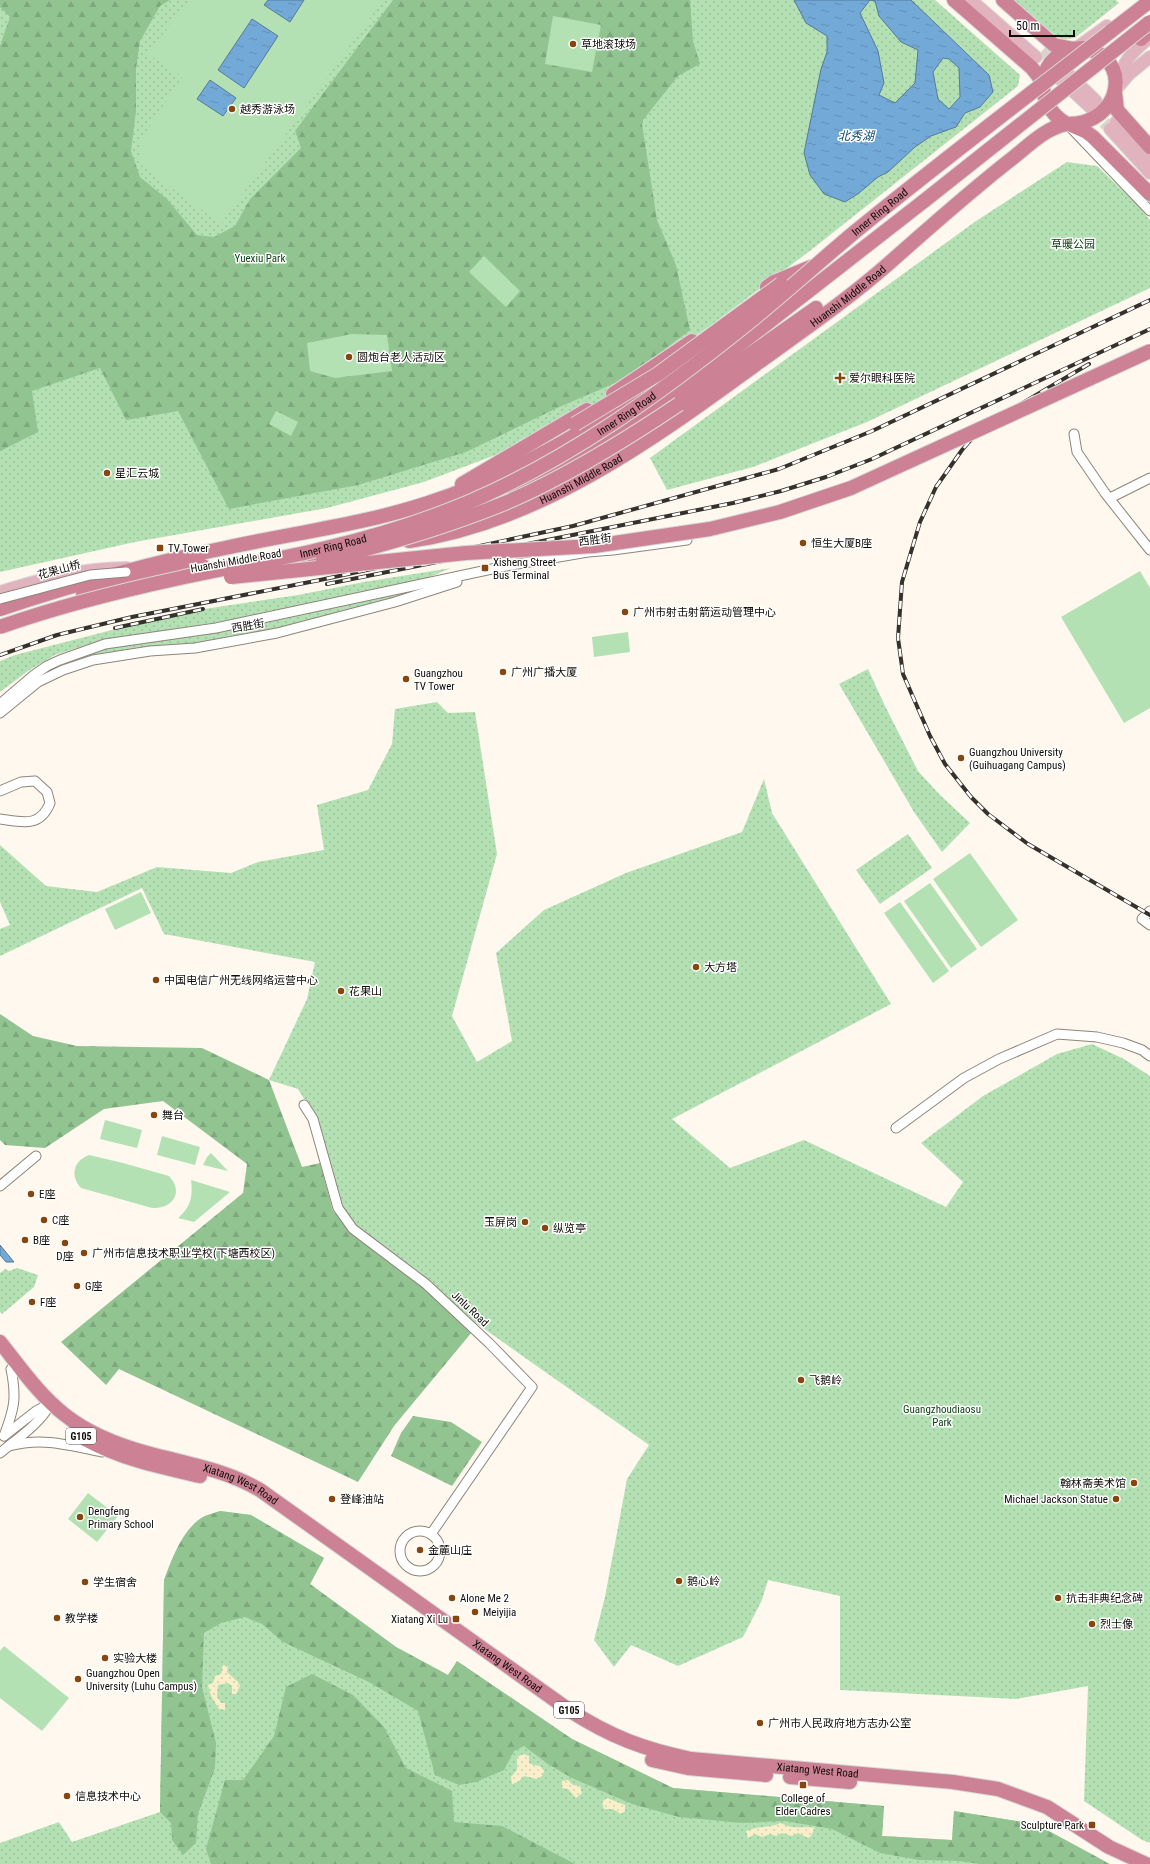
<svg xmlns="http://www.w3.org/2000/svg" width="1150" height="1864" font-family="'Roboto Condensed','Noto Sans SC',sans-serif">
  <defs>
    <pattern id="green-dots" width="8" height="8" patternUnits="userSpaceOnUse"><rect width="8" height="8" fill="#b4e1b3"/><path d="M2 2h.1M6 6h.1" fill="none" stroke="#9ac098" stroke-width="1.8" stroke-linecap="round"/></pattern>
    <pattern id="forest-firs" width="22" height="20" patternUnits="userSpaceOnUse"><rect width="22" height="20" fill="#92c491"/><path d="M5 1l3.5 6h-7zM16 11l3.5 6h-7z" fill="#7da77c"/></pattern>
    <pattern id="sand-dots" width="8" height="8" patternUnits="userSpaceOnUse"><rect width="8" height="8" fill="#f9efca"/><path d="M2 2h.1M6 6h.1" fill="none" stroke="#d4ccac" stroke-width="1.8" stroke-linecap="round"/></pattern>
    <pattern id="water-ripples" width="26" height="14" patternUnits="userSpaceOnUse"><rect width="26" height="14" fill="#73a9d7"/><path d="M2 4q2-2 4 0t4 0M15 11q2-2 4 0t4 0" fill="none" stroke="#6290b7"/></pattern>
  </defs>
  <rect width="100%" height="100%" fill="#fff8ee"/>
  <g fill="url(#green-dots)">
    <polygon points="0,0 935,0 1020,75 1018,86 811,250 718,320 664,359 596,403 519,446 424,482 327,508 135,542 0,572"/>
    <polygon points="1012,0 1116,0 1119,3 1075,38 1065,39 1053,37"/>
    <polygon points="1067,162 1097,166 1137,204 1150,220 1150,288 867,422 753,467 667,490 650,458 976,221"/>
    <polygon points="451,568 425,579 219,622 102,640 55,655 28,671 0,692 0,661 15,655 143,622 204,609 298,595 364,582"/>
    <polygon points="426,585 425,589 262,634 200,643 103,653 63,664 79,656 106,648"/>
    <polygon points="868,669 885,706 918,771 939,794 970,823 942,852 914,812 839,684"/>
    <polygon points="437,702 448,713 475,712 497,854 452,1016 477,1062 512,1041 496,953 544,910 626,873 742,832 764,779 772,813 891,1004 672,1119 730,1168 804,1140 946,1207 963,1182 921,1143 983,1096 1057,1054 1092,1044 1124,1059 1150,1076 1150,1843 1142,1840 1084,1801 1088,1686 1016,1699 840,1690 840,1596 768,1580 762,1600 743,1637 678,1666 631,1645 614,1667 594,1640 605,1597 627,1479 649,1445 473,1321 430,1281 355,1228 340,1207 315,1117 298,1089 269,1080 307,999 315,962 164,934 142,888 0,956 0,929 10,925 0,902 0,845 46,886 97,892 157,867 231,873 258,862 324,850 317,805 368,790 392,744 395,709"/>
    <polygon points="908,834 932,868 880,904 856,870"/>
    <polygon points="17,1268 38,1275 34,1287 2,1314 0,1312 0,1273 5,1269 9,1271"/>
    <path d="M220 1511 251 1515 324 1558 310 1584 396 1647 448 1675 457 1661 572 1739 673 1788 884 1806 882 1836 952 1840 954 1811 1036 1824 1044 1864H0V1843L59 1822 72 1842 160 1812 164 1580C172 1559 183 1527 205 1516 210 1514 215 1513 220 1511Z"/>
  </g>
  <g fill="url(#forest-firs)">
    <polygon points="0,0 170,0 160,6 140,41 136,69 136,111 131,151 140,177 167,199 197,235 214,237 235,226 250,199 301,148 295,131 393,0 690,0 693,41 700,64 678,76 643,120 642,124 657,220 676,265 690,330 629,377 557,408 466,452 358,485 229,509 178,411 126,420 100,368 32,391 38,432 0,451 0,46 10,17 0,7"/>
    <polygon points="0,1014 33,1036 77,1046 202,1048 269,1080 302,1167 320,1163 333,1211 351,1231 425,1286 472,1332 394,1426 358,1482 119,1369 106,1385 61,1342 243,1193 247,1164 163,1101 104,1109 45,1148 5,1145 0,1140"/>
    <polygon points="413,1416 451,1422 482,1442 452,1486 391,1456 401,1433"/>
    <path d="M220 1511 251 1515 324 1558 310 1584 396 1647 448 1675 457 1661 572 1739 673 1788 884 1806 882 1836 952 1840 954 1811 1036 1824 1110 1864H979L959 1861 919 1860 880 1853 832 1829 785 1821 742 1823 679 1817 632 1804 572 1778 548 1764 524 1746 514 1751 504 1770 476 1782 459 1785 435 1775 418 1711 369 1682 283 1642 262 1624 245 1617 221 1623 204 1633 202 1687 216 1743 215 1768 198 1814 196 1843 183 1855 172 1840 171 1823 160 1812 164 1580C172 1559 183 1527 205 1516 210 1514 215 1513 220 1511Z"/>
    <polygon points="312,1674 353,1695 384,1727 406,1768 452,1791 454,1822 502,1826 575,1864 211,1864 206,1849 225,1780 243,1780 274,1736 286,1687"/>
  </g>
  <g fill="url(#sand-dots)">
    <polygon points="223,1665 228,1666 227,1672 238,1682 240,1686 236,1694 232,1694 232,1686 228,1683 218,1685 217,1696 221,1703 225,1703 225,1710 219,1709 211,1696 208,1685 213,1683 215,1676 221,1674"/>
    <polygon points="523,1754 529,1756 529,1763 533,1765 540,1766 544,1771 542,1776 537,1779 524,1776 518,1782 512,1784 511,1777 517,1770 517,1757"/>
    <polygon points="568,1780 573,1785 580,1786 582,1793 576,1798 568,1789 562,1788 562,1781"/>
    <polygon points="607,1798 625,1805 625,1811 621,1814 613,1809 604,1809 602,1802"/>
    <path d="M781 1823C792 1830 803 1826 815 1828L811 1836 808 1838 798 1833 792 1836 782 1833 776 1836 770 1834 762 1837 755 1834 748 1838 746 1831C758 1826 769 1828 781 1823Z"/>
  </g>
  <g fill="#b4e1b3">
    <polygon points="189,0 383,0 221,224 141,165 140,141 182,77 148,54"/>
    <polygon points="553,16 601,25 592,72 545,64"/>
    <polygon points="484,256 520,291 506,307 469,272"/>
    <polygon points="352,334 387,335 392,371 335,378 310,371 307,343"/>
    <polygon points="276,411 298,422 291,436 269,424"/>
    <polygon points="1140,571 1150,588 1150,708 1124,723 1061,617"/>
    <polygon points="628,632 630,652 594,657 592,637"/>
    <polygon points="970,853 1018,920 981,947 933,879"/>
    <polygon points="930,883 977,949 951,968 904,901"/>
    <polygon points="141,892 151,913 115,930 105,909"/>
    <polygon points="900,902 949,971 933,983 884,913"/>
    <polygon points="105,1120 142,1130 137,1148 100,1139"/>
    <polygon points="162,1136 200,1147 195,1165 157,1155"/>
    <polygon points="211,1153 228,1171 203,1165 207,1157"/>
    <path d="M89 1155 123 1163 169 1176C184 1192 173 1209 152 1208L81 1188C70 1176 73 1161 89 1155Z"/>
    <path d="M191 1180 230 1192 194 1222 178 1218C191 1207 193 1196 191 1180Z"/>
    <polygon points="88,1493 118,1516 97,1542 68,1519"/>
    <polygon points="4,1646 69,1698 42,1731 0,1698 0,1651"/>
  </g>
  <g fill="url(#water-ripples)" stroke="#557a99" fill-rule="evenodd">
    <polygon points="268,0 304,0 290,22 264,5"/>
    <path d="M794 0H911L989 75 993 92 980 107 965 113 956 127 931 136 915 147 888 172 878 177 859 193 845 202 824 194 810 175 804 153 821 69 827 52V36L806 23ZM870 0 875 1 879 16 901 42 918 50 915 83 895 103 879 95 884 83 878 51 860 13ZM943 58 949 59 959 68 960 97 949 109 938 99 933 72Z"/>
    <polygon points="252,19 278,36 244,88 218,70"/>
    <polygon points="210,80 236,98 223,116 197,99"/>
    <polygon points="0,1245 14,1262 6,1262 0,1255"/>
  </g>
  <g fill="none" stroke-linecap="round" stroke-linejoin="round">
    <g stroke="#dbd4cb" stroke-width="12" stroke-dasharray="12 6" stroke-linecap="butt">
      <polyline points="1042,51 1060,67"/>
      <polyline points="1092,109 1110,129"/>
    </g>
    <g stroke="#8e857b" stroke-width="11">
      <g id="minor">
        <polyline points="1070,127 1150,211"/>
        <polyline points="1074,434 1077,452 1105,493 1150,550"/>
        <polyline points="1110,498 1150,478"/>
        <polyline points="0,704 34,675 47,666 60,660 105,644 216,628 506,566 588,552 613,550 687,540"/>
        <polyline points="0,713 38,682 63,670 93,660 150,651 195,648 277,633 395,602 457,582"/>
        <path d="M0 791 21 782 35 781 47 792 50 803C40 828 22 822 0 819"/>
        <polyline points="1150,911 1142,919 1150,925"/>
        <polyline points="304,1105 313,1119 338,1208 353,1229 426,1284 489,1343 532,1387 431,1534"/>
        <polyline points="896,1128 964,1078 999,1059 1057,1034 1097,1037 1123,1043 1142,1050 1150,1056"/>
        <polyline points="0,1186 36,1156"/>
        <path d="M4 1436C14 1409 17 1399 11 1369"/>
        <polyline points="4,1436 36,1411 51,1403"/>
        <path d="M9 1446C43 1437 68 1445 102 1452"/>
        <path d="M0 1453C18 1438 40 1424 51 1403"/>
        <circle cx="420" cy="1551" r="20"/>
      </g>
    </g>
    <g stroke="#d8d8d7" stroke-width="14">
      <g id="major">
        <polyline points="971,0 1036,57"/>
        <polyline points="1075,49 1107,26"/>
        <polyline points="1064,70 1096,101"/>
        <polyline points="1058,77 1090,107"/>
        <path d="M1116 86C1124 60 1129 55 1150 37"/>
        <polyline points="1118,87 1129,74 1150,57"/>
        <polyline points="1116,122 1150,161"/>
        <polyline points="1110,129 1150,173"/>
        <path d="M0 592C42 579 82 568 127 568"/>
      </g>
    </g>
    <g stroke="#d8d8d7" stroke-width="16">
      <g id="highway">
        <polyline points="954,0 1032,68 1039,77 1042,87"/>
        <polyline points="1003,0 1054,45 1074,49"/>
        <polyline points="1110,32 1150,1"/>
        <polyline points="1141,39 1150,31"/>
        <path d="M1082 48C1135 56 1122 125 1067 124 1030 104 1037 49 1082 48Z"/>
        <polyline points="1115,92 1117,110 1150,147"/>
        <polyline points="1069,124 1085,131 1093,137 1150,194"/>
        <polyline points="767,287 774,282 811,267"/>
        <polyline points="613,394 692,341"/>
        <polyline points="679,404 816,308"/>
        <polyline points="462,484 587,410"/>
        <path d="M515 491C596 454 667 400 738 346 800 298 862 250 924 201"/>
        <path id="s1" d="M409 541C538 523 652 440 755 365 799 333 846 301 887 265 929 228 970 191 1014 157 1029 145 1047 127 1067 124"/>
        <polyline points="273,566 334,557"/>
        <polyline points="83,594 163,574 203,566"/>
        <path d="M0 609C73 585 149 563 225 548 293 533 361 525 428 503 511 476 587 432 658 381"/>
        <path id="s2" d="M0 1342C20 1367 39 1395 65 1415 89 1434 118 1445 147 1453 187 1464 224 1469 260 1490L569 1710C611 1737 643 1749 691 1759L953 1782 998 1789 1047 1807 1109 1847 1146 1864"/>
        <path d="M85 1439C122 1459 160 1467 200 1476"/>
        <polyline points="652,1760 688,1768 766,1775"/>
        <polyline points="790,1777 850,1782"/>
      </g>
    </g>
    <use href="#minor" stroke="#fff" stroke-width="9"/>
    <use href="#major" stroke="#e1b3bf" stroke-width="12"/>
    <use href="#highway" stroke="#cd8194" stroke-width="14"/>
    <g stroke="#35312c" stroke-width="4">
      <g id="rail">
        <polyline points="1089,364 983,426 962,450 936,487 920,522 902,582 898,638 903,674 930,736 945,764 971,797 988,814 1028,844 1150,915"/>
        <polyline points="327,584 733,503 781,491 826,477 872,459 1150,329"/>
        <polyline points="115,628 203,609"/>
        <polyline points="0,655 57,635 132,617 320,580 573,526 779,469 872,431 1150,300"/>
      </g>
    </g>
    <use href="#rail" stroke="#fff" stroke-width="2.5" stroke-dasharray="8" stroke-linecap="butt"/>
    <g stroke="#8e857b" stroke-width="11" stroke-linecap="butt">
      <polyline id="minor-bridge" points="0,599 90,575 126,572"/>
    </g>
    <g stroke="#d8d8d7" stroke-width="16" stroke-linecap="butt">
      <g id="highway-bridge">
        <polyline points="924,201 1150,22"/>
        <polyline points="575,424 658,374 781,284"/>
        <path d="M323 560C385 545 446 527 505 503 566 477 624 441 679 404"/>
        <polyline points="231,577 466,553 594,546 710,529 780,512 851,488 1150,351"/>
        <path id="s3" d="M0 627C59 606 120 591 180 578 229 567 278 560 326 548 374 537 421 522 467 503 570 459 661 393 748 323 785 293 820 261 856 231 939 163 1025 98 1110 32"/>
      </g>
    </g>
    <use href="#minor-bridge" stroke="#fff" stroke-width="9"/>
    <use href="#highway-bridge" stroke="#cd8194" stroke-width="14"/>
  </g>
  <g fill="#86460e" stroke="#fff" stroke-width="1.5">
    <circle cx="573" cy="44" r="4"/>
    <circle cx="232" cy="109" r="4"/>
    <circle cx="349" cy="357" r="4"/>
    <path d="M838 372h4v4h4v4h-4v4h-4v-4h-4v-4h4z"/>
    <circle cx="107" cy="473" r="4"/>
    <circle cx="803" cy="543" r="4"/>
    <rect x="156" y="544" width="8" height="8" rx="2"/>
    <rect x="481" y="564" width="8" height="8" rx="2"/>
    <circle cx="625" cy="612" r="4"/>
    <circle cx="503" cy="672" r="4"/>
    <circle cx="406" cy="679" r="4"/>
    <circle cx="961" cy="758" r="4"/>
    <circle cx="696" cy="967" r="4"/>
    <circle cx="156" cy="980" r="4"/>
    <circle cx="341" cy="991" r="4"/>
    <circle cx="154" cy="1115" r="4"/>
    <circle cx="31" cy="1194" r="4"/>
    <circle cx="44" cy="1220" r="4"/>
    <circle cx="525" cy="1222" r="4"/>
    <circle cx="545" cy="1228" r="4"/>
    <circle cx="25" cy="1240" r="4"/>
    <circle cx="65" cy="1243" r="4"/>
    <circle cx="84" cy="1253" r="4"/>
    <circle cx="77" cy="1286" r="4"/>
    <circle cx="32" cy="1302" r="4"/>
    <circle cx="801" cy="1380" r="4"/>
    <circle cx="1134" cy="1483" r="4"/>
    <circle cx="332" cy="1499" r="4"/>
    <circle cx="1116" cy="1499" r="4"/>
    <circle cx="80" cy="1517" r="4"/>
    <circle cx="420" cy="1550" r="4"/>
    <circle cx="679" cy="1581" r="4"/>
    <circle cx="85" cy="1582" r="4"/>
    <circle cx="452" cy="1598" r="4"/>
    <circle cx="1058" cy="1598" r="4"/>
    <circle cx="475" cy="1612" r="4"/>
    <circle cx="57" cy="1618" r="4"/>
    <rect x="452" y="1615" width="8" height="8" rx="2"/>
    <circle cx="1092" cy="1624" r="4"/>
    <circle cx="105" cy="1658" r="4"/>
    <circle cx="78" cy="1679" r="4"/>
    <circle cx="760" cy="1723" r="4"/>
    <rect x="799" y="1781" width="8" height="8" rx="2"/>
    <circle cx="67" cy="1796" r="4"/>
    <rect x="1088" y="1821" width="8" height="8" rx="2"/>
  </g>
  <g text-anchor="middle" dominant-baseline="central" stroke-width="3" stroke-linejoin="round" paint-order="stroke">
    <g fill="#fff" stroke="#565451" stroke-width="1">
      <rect x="66" y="1428" width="30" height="16" rx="3"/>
      <rect x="554" y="1702" width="30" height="16" rx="3"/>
    </g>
    <g font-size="10" font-weight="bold" fill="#0e0b07">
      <text x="81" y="1436">G105</text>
      <text x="569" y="1710">G105</text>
    </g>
    <g font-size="11" fill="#0e0b07" stroke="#fff" text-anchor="start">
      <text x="581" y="44">草地滚球场</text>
      <text x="240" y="109">越秀游泳场</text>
      <text x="357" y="357">圆炮台老人活动区</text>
      <text x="849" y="378">爱尔眼科医院</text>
      <text x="115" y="473">星汇云城</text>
      <text x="811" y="543">恒生大厦B座</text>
      <text x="168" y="548">TV Tower</text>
      <text x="493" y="562">Xisheng Street<tspan x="493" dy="13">Bus Terminal</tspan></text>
      <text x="633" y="612">广州市射击射箭运动管理中心</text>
      <text x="511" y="672">广州广播大厦</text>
      <text x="414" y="673">Guangzhou<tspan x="414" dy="13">TV Tower</tspan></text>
      <text x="969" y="752">Guangzhou University<tspan x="969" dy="13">(Guihuagang Campus)</tspan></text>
      <text x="704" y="967">大方塔</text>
      <text x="164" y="980">中国电信广州无线网络运营中心</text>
      <text x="349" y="991">花果山</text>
      <text x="162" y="1115">舞台</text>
      <text x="39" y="1194">E座</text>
      <text x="52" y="1220">C座</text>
      <text x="517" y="1222" text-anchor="end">玉屏岗</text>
      <text x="553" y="1228">纵览亭</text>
      <text x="33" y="1240">B座</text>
      <text x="92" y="1253">广州市信息技术职业学校(下塘西校区)</text>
      <text x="65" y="1256" text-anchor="middle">D座</text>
      <text x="85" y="1286">G座</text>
      <text x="40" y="1302">F座</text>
      <text x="809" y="1380">飞鹅岭</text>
      <text x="1126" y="1483" text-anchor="end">翰林斋美术馆</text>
      <text x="340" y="1499">登峰油站</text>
      <text x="1108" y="1499" text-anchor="end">Michael Jackson Statue</text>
      <text x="88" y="1511">Dengfeng<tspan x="88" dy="13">Primary School</tspan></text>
      <text x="428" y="1550">金麓山庄</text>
      <text x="687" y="1581">鹅心岭</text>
      <text x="93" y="1582">学生宿舍</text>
      <text x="460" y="1598">Alone Me 2</text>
      <text x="1066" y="1598">抗击非典纪念碑</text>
      <text x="483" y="1612">Meiyijia</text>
      <text x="65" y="1618">教学楼</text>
      <text x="448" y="1619" text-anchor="end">Xiatang Xi Lu</text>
      <text x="1100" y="1624">烈士像</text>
      <text x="113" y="1658">实验大楼</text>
      <text x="86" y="1673">Guangzhou Open<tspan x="86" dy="13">University (Luhu Campus)</tspan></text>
      <text x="768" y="1723">广州市人民政府地方志办公室</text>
      <text x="75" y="1796">信息技术中心</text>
      <text x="803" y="1798" text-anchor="middle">College of<tspan x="803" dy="13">Elder Cadres</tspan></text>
      <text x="1084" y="1825" text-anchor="end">Sculpture Park</text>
    </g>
    <g font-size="11" fill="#0e0b07" stroke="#fff">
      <text stroke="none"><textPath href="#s3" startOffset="991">Inner Ring Road</textPath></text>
      <text stroke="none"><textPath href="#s1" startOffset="508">Huanshi Middle Road</textPath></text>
      <text stroke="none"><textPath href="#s3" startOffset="667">Inner Ring Road</textPath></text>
      <text stroke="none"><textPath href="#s1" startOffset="184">Huanshi Middle Road</textPath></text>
      <text transform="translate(595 540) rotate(-7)">西胜街</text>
      <text stroke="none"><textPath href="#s3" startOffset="343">Inner Ring Road</textPath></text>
      <text transform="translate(236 561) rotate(-10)">Huanshi Middle Road</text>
      <text transform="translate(59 570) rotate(-15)">花果山桥</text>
      <text transform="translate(248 626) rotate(-10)">西胜街</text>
      <text transform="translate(470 1309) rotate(43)">Jinlu Road</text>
      <text stroke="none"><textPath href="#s2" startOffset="288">Xiatang West Road</textPath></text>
      <text stroke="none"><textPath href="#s2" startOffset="612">Xiatang West Road</textPath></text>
      <text stroke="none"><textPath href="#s2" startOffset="947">Xiatang West Road</textPath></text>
    </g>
    <g font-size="11" fill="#0e4313" stroke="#fff">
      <text x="1073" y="244">草暖公园</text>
      <text x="260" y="258">Yuexiu Park</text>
      <text x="942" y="1409">Guangzhoudiaosu<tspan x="942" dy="13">Park</tspan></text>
    </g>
    <g font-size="12" font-style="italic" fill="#0a4a75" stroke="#fff">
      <text x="856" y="136">北秀湖</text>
    </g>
  </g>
  <path d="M1010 30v6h64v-6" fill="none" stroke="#0e0b07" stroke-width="2"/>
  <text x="1016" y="30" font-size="12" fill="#0e0b07" stroke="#ffffff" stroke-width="3" paint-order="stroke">50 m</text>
</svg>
